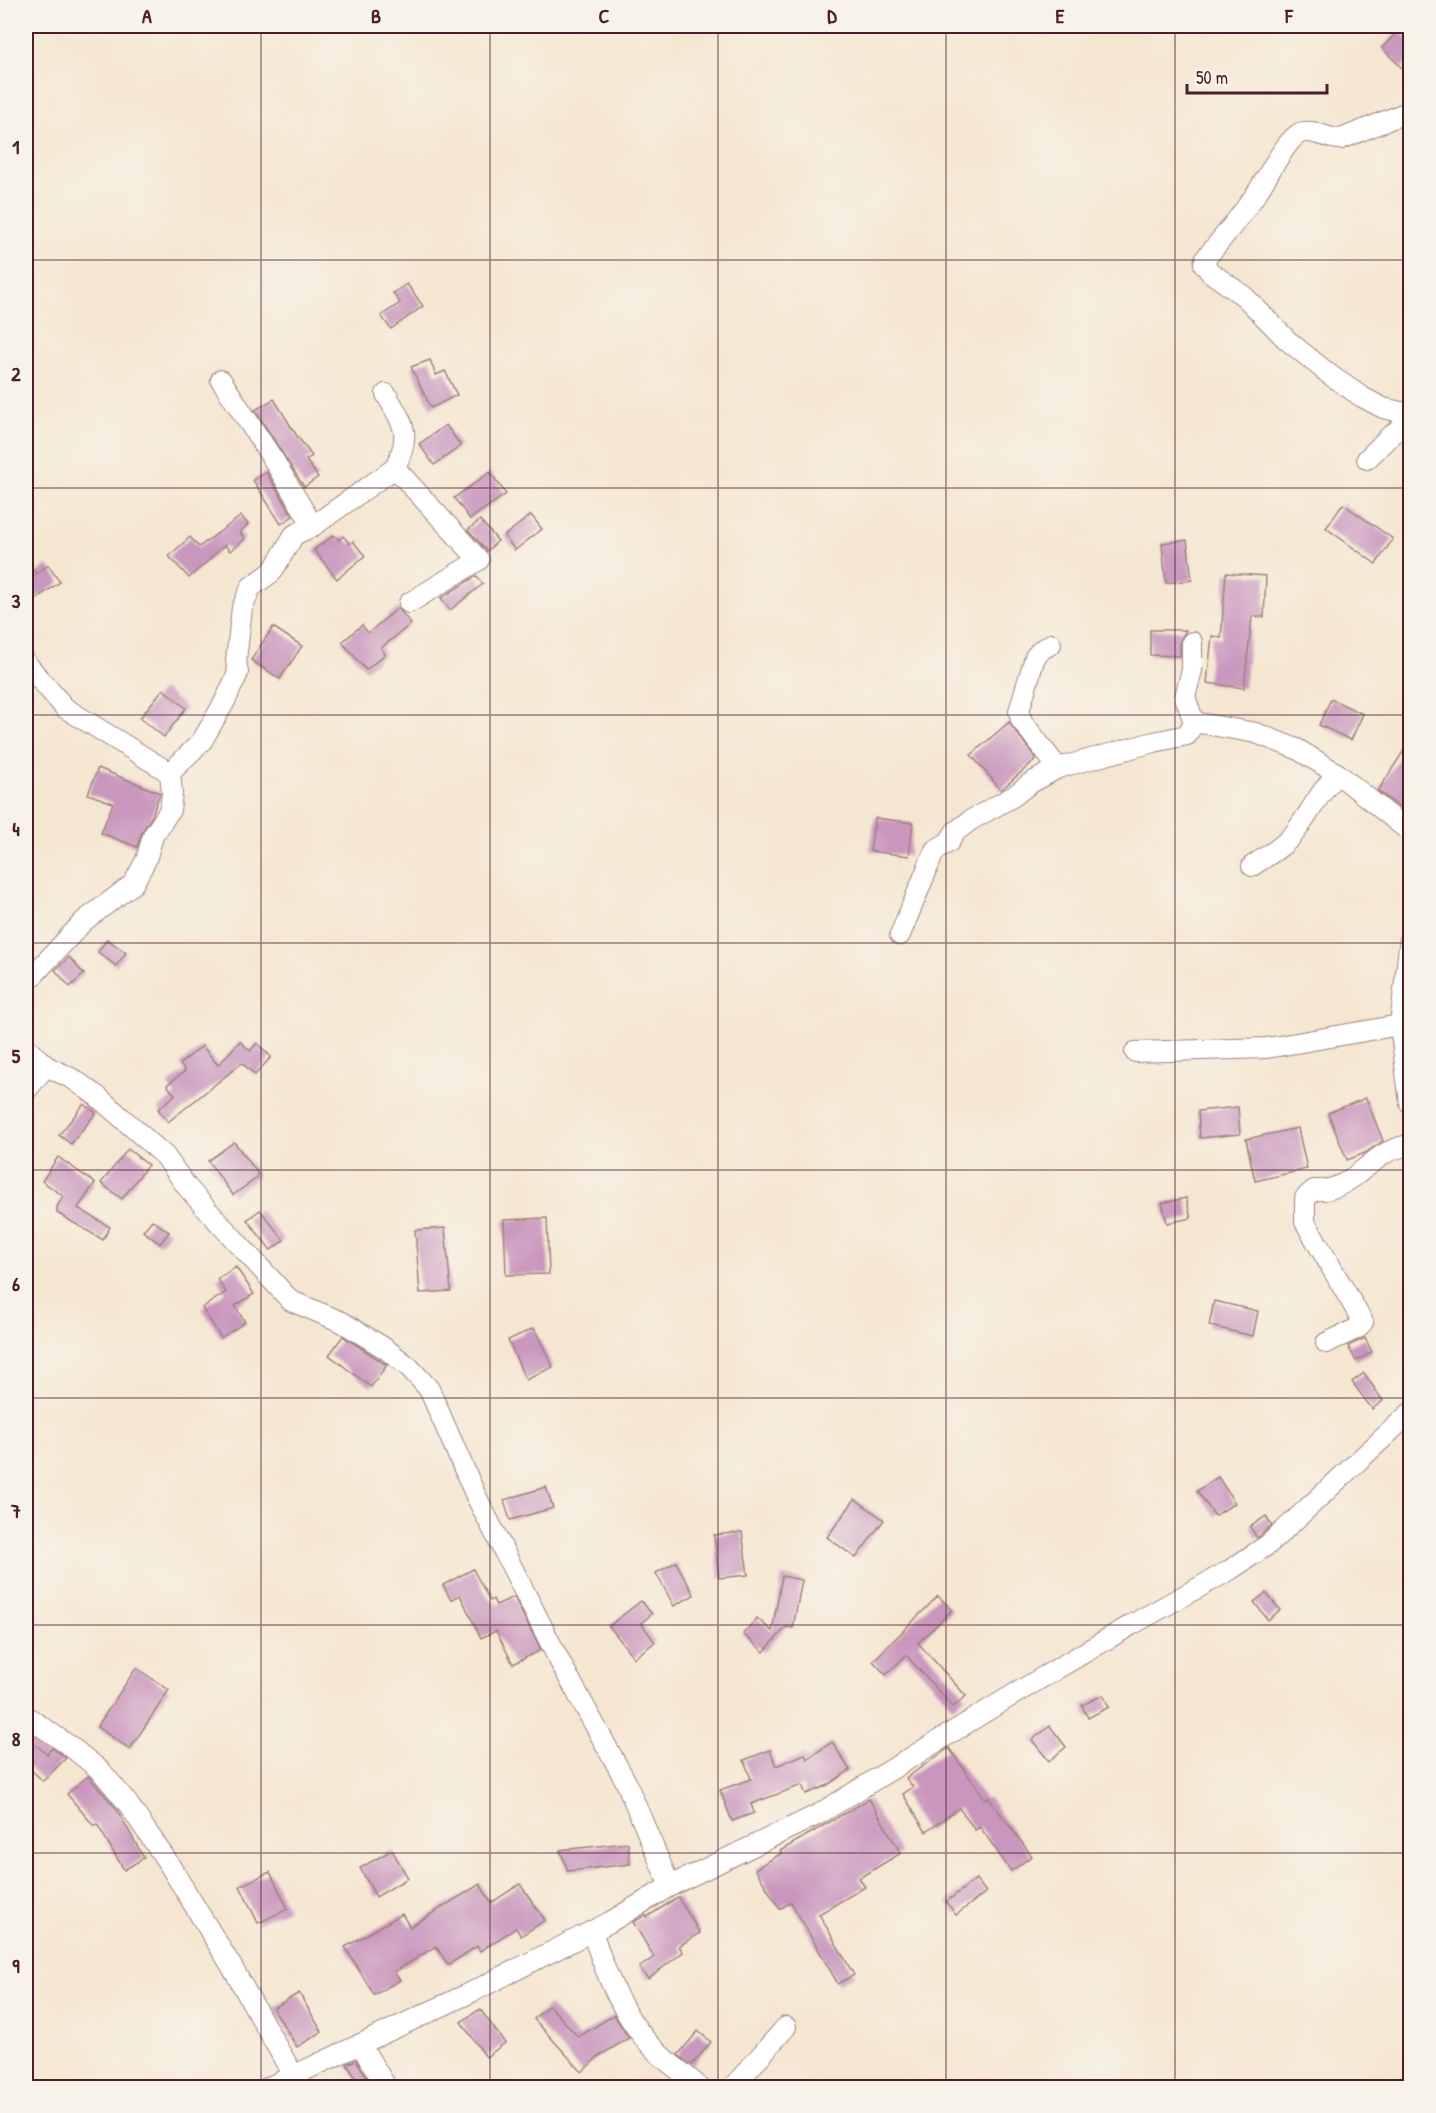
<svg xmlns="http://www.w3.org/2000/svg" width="1436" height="2113" font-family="'Patrick Hand',sans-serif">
  <rect width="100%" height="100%" fill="#f7f3e8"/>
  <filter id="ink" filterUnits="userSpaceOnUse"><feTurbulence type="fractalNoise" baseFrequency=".0167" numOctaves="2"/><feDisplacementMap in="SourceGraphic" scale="12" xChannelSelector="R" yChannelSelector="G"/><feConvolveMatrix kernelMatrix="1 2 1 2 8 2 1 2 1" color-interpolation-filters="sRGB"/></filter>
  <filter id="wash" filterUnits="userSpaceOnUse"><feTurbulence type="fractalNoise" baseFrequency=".008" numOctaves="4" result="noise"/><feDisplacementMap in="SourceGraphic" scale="24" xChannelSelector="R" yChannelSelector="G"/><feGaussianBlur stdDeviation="1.35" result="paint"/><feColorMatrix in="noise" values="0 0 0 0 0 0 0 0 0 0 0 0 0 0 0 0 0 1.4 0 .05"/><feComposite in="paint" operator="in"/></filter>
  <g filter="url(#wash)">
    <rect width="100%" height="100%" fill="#f5e6d1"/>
    <g id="blocks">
      <g fill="#c996bd">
        <polygon points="1399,30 1410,41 1410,59 1402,68 1382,48"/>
        <polygon points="407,284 423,306 391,329 381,316 400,303 393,293"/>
        <polygon points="430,360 436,375 445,371 457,395 431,408 411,367"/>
        <polygon points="274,399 295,433 312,456 306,460 318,477 304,487 255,410"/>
        <polygon points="446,425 461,446 434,465 419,444"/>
        <polygon points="266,472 293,516 281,524 253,480"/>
        <polygon points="490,472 506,494 470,519 454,498"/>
        <polygon points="1343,504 1393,539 1376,564 1326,528"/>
        <polygon points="531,515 542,529 515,550 504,536"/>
        <polygon points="241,516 248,524 240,532 245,539 230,551 225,545 189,578 169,556 190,537 199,547"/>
        <polygon points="480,520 498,541 487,551 468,530"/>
        <polygon points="334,535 339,540 343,536 350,544 353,541 365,556 337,579 314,550"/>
        <polygon points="1187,540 1192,580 1166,583 1162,543"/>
        <polygon points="26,559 36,574 48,565 60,582 34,600 26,588"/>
        <polygon points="1226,573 1266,576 1264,617 1252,616 1244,688 1207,683 1212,636 1221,638"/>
        <polygon points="476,576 483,584 450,610 441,598"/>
        <polygon points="398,608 411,624 381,648 385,654 366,670 342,642 362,625 368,633"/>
        <polygon points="273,627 302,646 280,679 251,660"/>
        <polygon points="1150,630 1186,630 1180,641 1180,656 1150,655"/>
        <polygon points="163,689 186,708 164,737 140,718"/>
        <polygon points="1331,699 1363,714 1351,740 1319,725"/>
        <polygon points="1009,722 1036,759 1001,790 971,755"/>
        <polygon points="1410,741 1410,815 1378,791"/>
        <polygon points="98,768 160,793 152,816 142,832 137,847 101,833 113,803 88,794"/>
        <polygon points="875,818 913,823 909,856 870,851"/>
        <polygon points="107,939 126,953 116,966 98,952"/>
        <polygon points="69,957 84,974 70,987 55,970"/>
        <polygon points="240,1041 250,1051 257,1043 271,1057 255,1075 242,1063 168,1122 158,1109 175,1095 167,1085 185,1071 180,1064 202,1046 218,1065"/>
        <polygon points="1366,1098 1383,1141 1365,1153 1347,1160 1328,1113"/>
        <polygon points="84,1104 96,1113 71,1144 59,1135"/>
        <polygon points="1238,1107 1240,1134 1200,1138 1198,1111"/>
        <polygon points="1298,1128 1307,1169 1255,1181 1246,1139"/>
        <polygon points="234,1142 257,1172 257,1178 233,1195 208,1161"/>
        <polygon points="128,1149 148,1165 122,1199 101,1183"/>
        <polygon points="58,1157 95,1183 78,1208 110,1227 103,1240 57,1213 57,1207 63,1196 42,1181"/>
        <polygon points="1186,1198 1191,1218 1167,1223 1162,1203"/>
        <polygon points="260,1210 284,1240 271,1250 247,1220"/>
        <polygon points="547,1218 549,1274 506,1275 504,1220"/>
        <polygon points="152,1220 169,1232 160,1244 143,1231"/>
        <polygon points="445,1228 451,1291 420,1293 415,1230"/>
        <polygon points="236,1267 254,1294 235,1306 245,1322 221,1338 202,1308 226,1292 217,1279"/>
        <polygon points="1214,1301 1258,1311 1253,1336 1209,1326"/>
        <polygon points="534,1328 553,1367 526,1380 508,1340"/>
        <polygon points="343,1336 387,1365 371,1387 329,1355"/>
        <polygon points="1365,1338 1372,1352 1356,1361 1348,1346"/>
        <polygon points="1364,1373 1383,1401 1372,1409 1352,1382"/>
        <polygon points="1218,1477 1235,1503 1215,1516 1197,1491"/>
        <polygon points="546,1487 553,1508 510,1520 504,1500"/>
        <polygon points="855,1499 884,1520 856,1558 827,1537"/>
        <polygon points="1266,1516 1272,1525 1257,1538 1250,1527"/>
        <polygon points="742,1532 748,1575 719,1578 714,1535"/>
        <polygon points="676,1562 694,1595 674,1606 656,1573"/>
        <polygon points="473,1569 490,1601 493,1599 496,1605 514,1597 541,1650 513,1664 496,1631 481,1638 460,1595 451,1600 443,1585"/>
        <polygon points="782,1576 802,1580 793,1628 786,1627 764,1652 743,1634 757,1618 772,1631"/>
        <polygon points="1266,1593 1280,1610 1268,1620 1254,1602"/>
        <polygon points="938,1596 952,1610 918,1643 966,1696 953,1707 906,1655 886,1675 873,1661"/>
        <polygon points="641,1601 652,1614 641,1623 655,1642 634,1658 609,1626"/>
        <polygon points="136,1668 169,1690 130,1749 97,1727"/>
        <polygon points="1103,1695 1109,1707 1088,1718 1082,1705"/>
        <polygon points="1050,1726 1066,1747 1049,1761 1032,1740"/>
        <polygon points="26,1737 47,1754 52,1748 66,1758 43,1781 26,1765"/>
        <polygon points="832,1742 850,1770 826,1786 806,1794 802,1785 751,1804 754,1813 732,1821 720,1790 751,1779 744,1760 770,1750 776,1766 805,1754 807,1759"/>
        <polygon points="949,1748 985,1799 988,1797 1032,1856 1011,1871 980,1827 975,1830 959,1808 926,1832 903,1794 913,1787 906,1778"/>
        <polygon points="88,1776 116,1808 144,1858 124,1870 97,1824 94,1826 67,1794"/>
        <polygon points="869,1799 901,1853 859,1878 865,1887 819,1914 854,1975 838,1984 791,1902 780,1909 755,1869 782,1853 780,1851"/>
        <polygon points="628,1843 630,1864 568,1871 560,1850"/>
        <polygon points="392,1850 408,1878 376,1897 360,1868"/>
        <polygon points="270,1872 288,1909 258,1923 240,1886"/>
        <polygon points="976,1879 986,1892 956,1915 946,1902"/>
        <polygon points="480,1884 491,1903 520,1884 545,1920 521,1936 516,1928 480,1951 477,1946 448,1965 436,1946 394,1972 400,1980 374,1995 345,1947 402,1914 410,1927"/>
        <polygon points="678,1897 700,1933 679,1946 683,1952 648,1979 639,1968 654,1957 633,1922 646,1915 647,1917"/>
        <polygon points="299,1993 322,2032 297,2047 273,2008"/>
        <polygon points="549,2005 578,2037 614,2015 629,2038 599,2056 582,2072 534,2019"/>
        <polygon points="480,2009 505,2043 486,2057 461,2022"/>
        <polygon points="698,2031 711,2042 692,2065 678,2055"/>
        <polygon points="356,2060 370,2082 361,2087 347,2064"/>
      </g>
    </g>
  </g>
  <g filter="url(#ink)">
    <use href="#blocks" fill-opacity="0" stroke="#a0827e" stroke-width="1.5"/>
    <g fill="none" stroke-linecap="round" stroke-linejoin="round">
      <g stroke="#a0827e" stroke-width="22">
        <g id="minor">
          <path d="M1410 111 1341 139C1328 140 1314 128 1300 133 1285 140 1265 182 1254 197 1238 219 1222 239 1205 259L1204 264 1210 272 1245 297 1287 340 1330 375 1362 397 1383 408 1410 414"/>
          <polyline points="221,380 274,461 313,526"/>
          <polyline points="1367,459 1388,438 1410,420"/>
          <polyline points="395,468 479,560 409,603"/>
          <polyline points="1192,642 1192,670 1185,697 1194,722"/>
          <polyline points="1051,644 1041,650 1035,657 1019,711 1021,720 1058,768"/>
          <polyline points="26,663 65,708 170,773"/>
          <path d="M1252 866C1267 856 1285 846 1296 831 1311 812 1320 790 1338 774"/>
          <polyline points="900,935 935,850 949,842 955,832 971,820 1014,796 1029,784 1058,768 1154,742 1187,735 1194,722 1256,733 1297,749 1338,774 1410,832"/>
          <polyline points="1410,938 1400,1025 1410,1103"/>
          <path d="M26 983 84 921 133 884 146 860 153 836 170 810 172 793 170 773 202 741 225 701 238 673 236 660 242 608 251 587 272 572 294 535 313 526 395 468C412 432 404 426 386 394"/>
          <polyline points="26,1047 46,1066 73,1079 97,1096 165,1156 187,1187 210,1213 291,1301 342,1322 386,1349 409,1367 429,1389 476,1496 559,1660 625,1780 670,1886"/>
          <polyline points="1135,1052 1267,1048 1400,1025"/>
          <polyline points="26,1091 46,1066"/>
          <path d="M1326 1343 1358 1328 1363 1322 1305 1222V1198L1314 1190C1343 1193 1362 1168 1384 1154 1392 1149 1402 1147 1410 1144"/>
          <polyline points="26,1716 70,1746 101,1771 126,1801 167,1861 232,1967 293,2075"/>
          <path d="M592 1931C606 1975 623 2019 657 2052 670 2065 687 2075 700 2088"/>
          <polyline points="360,2044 387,2088"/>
          <polyline points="267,2088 474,1991 610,1922 670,1886 819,1814 1006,1699 1131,1625 1230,1570 1269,1544 1410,1413"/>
          <polyline points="732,2088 786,2027"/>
        </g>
      </g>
      <use href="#minor" stroke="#fff" stroke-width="20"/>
    </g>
  </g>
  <path fill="none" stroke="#4a1f2b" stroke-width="1.5" stroke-opacity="0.55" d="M261 26V2088M490 26V2088M718 26V2088M946 26V2088M1175 26V2088M26 260H1410M26 488H1410M26 715H1410M26 943H1410M26 1170H1410M26 1398H1410M26 1625H1410M26 1853H1410"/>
  <rect width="1436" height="2113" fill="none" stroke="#f7f3e8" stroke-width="66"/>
  <path d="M1187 84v9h140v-9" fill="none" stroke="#4a1f2b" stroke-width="3"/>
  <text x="1196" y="84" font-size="18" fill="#4a1f2b" stroke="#f7f3e8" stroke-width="4.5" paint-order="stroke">50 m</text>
  <rect x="33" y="33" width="1370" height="2047" fill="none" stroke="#4a1f2b" stroke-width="2"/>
  <g font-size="20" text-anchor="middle" font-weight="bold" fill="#4a1f2b">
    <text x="147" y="23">A</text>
    <text x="376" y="23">B</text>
    <text x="604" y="23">C</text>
    <text x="832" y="23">D</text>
    <text x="1060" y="23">E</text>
    <text x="1289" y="23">F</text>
    <text x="16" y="154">1</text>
    <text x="16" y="381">2</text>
    <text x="16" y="608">3</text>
    <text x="16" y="836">4</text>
    <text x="16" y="1063">5</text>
    <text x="16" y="1291">6</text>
    <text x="16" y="1518">7</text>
    <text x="16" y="1746">8</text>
    <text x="16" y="1973">9</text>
  </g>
</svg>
